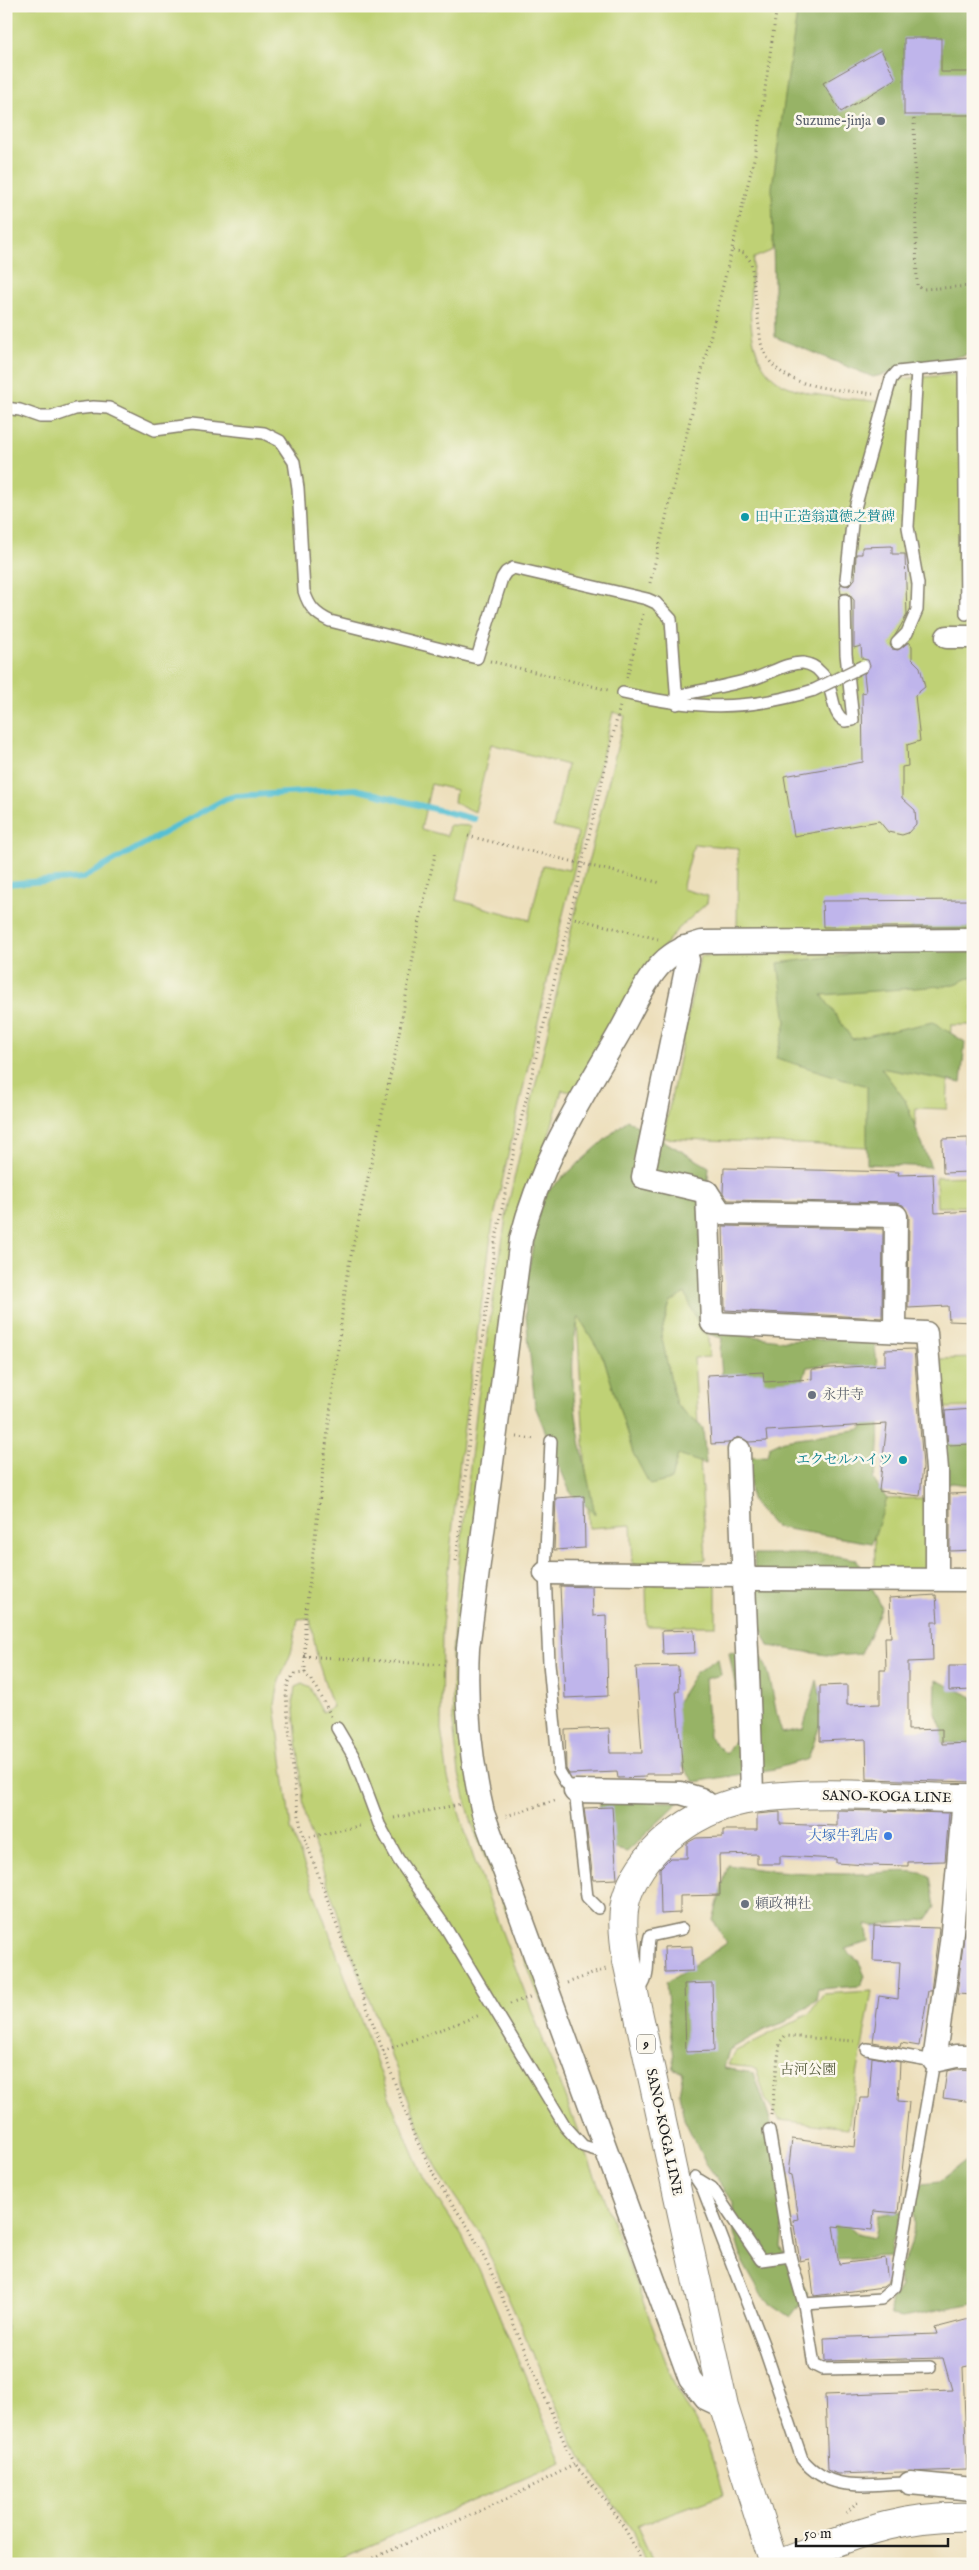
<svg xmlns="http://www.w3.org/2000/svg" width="979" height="2570" font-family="'IM FELL English','Noto Serif JP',serif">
  <rect width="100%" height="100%" fill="#fbf7ec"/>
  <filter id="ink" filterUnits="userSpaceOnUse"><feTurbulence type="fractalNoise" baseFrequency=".02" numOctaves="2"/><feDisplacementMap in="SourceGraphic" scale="10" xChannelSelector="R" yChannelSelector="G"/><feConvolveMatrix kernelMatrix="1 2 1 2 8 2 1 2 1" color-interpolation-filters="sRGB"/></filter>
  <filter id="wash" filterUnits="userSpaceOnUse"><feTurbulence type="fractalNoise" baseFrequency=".0096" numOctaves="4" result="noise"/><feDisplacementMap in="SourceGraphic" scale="20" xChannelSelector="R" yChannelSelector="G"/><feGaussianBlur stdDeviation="1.12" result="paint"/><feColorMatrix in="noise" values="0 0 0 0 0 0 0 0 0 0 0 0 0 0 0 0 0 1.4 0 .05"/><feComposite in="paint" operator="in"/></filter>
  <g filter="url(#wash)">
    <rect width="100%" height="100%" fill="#eddfbc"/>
    <g fill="#bfd174" stroke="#6e7648" fill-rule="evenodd">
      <path d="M6 6H800L777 236 771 251 754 258C749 297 742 368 787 386 818 399 856 398 889 403L899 379 973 373V930L737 933 738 848 694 844 682 889 708 896 707 903 676 931 646 968 576 1093 562 1090 548 1138 538 1161 458 1728 562 2056 472 1824 459 1774 453 1724 452 1655 458 1571 478 1397 508 1205 572 926 625 716 613 712 554 951 493 1222 462 1441 442 1626 441 1729 448 1778 474 1859 674 2383 708 2445 723 2494 637 2526 654 2564H646L632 2530 575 2448 479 2232 444 2181 429 2152 351 1953 305 1817 293 1702 295 1687 302 1684 310 1688 323 1712 333 1707 318 1662 310 1618 298 1619 291 1653 279 1681 275 1705 291 1829 393 2107 424 2179 462 2236 479 2269 562 2462 328 2564H6ZM491 744 567 765 553 827 578 833 569 870 543 865 530 920 456 900 471 826 449 825 447 836 421 829 431 784 456 790 454 802 475 812Z"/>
      <polygon points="973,951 973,1025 951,1025 947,1109 916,1108 914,1149 663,1138 700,956"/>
      <polygon points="971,1139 973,1139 973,1206 937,1207 936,1177 973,1176"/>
      <polygon points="703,1261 709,1357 694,1358 706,1560 633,1565 631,1525 589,1528 574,1268"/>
      <polygon points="973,1358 973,1407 942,1408 941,1359"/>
      <polygon points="929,1498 930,1570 875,1572 874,1499"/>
      <polygon points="646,1584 716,1584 716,1626 647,1626"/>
      <polygon points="872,1991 848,2128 780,2120 766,2101 756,2068 728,2065 734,2052 809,2014 823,1994"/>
    </g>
    <g fill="#97b366" stroke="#5a6841">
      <polygon points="798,6 973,6 973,353 873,377 775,337 772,187"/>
      <polygon points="973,925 973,976 954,985 822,995 852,1039 933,1022 965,1042 961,1083 881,1068 905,1100 931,1167 867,1164 867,1086 776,1058 786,1022 778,963 860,953 914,927"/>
      <path d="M627 1120 709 1167 708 1179 699 1204 702 1296 731 1333 786 1341 850 1338 874 1342C879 1365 884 1462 873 1479L887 1499 872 1543 775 1527 751 1500 749 1457 767 1456 769 1447 784 1440 862 1429 868 1401 863 1367 837 1364 807 1367 800 1393 722 1377 720 1350 722 1338 702 1332 685 1293 670 1303 661 1334 676 1405 703 1428 706 1464 678 1455 671 1480 650 1485 633 1453 604 1359 579 1317C562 1378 583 1453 595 1514L570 1492 535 1406 524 1295 542 1196Z"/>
      <polygon points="946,1437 973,1443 973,1486 953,1483 943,1485"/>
      <polygon points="754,1554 824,1554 856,1559 882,1607 861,1654 833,1656 769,1646 756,1618"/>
      <path d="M729 1652 762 1657C774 1680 773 1709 782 1733L803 1729 817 1680 824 1714 808 1759 774 1769 694 1782 679 1761 671 1711 695 1673 718 1658 721 1675 705 1679 709 1737 726 1754 737 1737 739 1705Z"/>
      <polygon points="936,1680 973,1697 973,1745 941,1742 942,1729 935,1711"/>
      <polygon points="600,1800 679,1802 627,1852 591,1842"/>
      <path d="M728 1865C771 1872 814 1874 858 1874 881 1874 909 1867 930 1876L935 1907 927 1919 874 1926 866 1924 869 1942 845 1949 858 1960 865 1976 860 1986 818 1989 816 2000 785 2022 762 2031 729 2050 724 2068 754 2073 788 2174 781 2248 808 2294 791 2317 763 2298 743 2263 734 2233V2202L705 2162 684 2119 679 2093 683 2071 674 2069 666 1983 727 1943 713 1920Z"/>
      <path d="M973 2156V2303L903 2317 892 2315 890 2302 900 2287 899 2267C915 2249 916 2219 911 2196L923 2183 940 2181Z"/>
      <polygon points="903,2211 892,2244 891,2256 832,2259 821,2245 837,2217 856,2233 874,2237 878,2215"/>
    </g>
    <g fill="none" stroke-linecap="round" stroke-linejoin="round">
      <polyline stroke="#56c0d3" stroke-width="6" points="6,884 83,878 225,799 235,796 355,789 474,819"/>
    </g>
    <g id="blocks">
      <g fill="#bfb5eb">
        <polygon points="904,38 941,38 941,72 973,72 973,115 904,115"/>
        <polygon points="881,50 896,79 841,112 823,83"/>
        <polygon points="892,546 892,554 905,554 907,615 890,644 892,649 898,650 909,642 912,646 912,659 920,667 925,687 915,695 920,741 907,745 908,766 902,767 902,798 915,810 916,824 908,833 902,835 888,832 879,821 794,836 784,776 863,762 862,693 866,692 864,674 870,666 868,660 862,659 861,646 854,648 854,600 848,593 841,594 840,588 841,584 849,586 855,579 856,554 862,554 862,547"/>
        <polygon points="973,900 973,927 823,927 822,901"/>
        <polygon points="968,1138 969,1172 943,1173 942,1139"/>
        <polygon points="724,1168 899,1172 898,1175 933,1174 935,1213 973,1211 973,1322 949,1321 948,1306 908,1308 909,1216 903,1205 896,1203 728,1200 723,1193"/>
        <polygon points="723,1226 883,1229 882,1318 725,1310"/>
        <polygon points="914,1349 923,1466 920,1496 879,1491 887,1424 766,1431 767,1441 749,1442 738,1437 728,1443 711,1444 707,1375 763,1372 764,1382 812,1379 812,1369 885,1365 885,1350"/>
        <polygon points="973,1409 973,1444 948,1445 945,1411"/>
        <polygon points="973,1493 973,1550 950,1551 950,1494"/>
        <polygon points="584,1496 585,1548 554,1550 556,1498"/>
        <polygon points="560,1586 592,1587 593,1616 606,1615 608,1696 565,1698"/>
        <polygon points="936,1595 938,1622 932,1622 933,1661 908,1662 908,1730 942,1729 942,1744 973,1743 973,1782 867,1779 866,1739 820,1741 820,1686 847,1685 847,1705 880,1704 880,1670 886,1670 885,1637 891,1637 889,1598"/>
        <polygon points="694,1630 695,1653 663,1654 662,1631"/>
        <polygon points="678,1666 679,1691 676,1691 683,1774 646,1774 646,1777 618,1778 617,1772 569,1774 566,1769 565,1730 609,1728 610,1753 642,1753 636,1667"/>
        <polygon points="949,1666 973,1666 973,1690 949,1691"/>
        <polygon points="612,1807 617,1879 593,1880 584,1808"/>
        <polygon points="837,1810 949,1813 945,1861 908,1862 908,1866 866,1865 836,1863 836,1859 780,1856 780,1864 757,1864 757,1854 719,1855 720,1895 680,1896 680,1913 661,1914 660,1868 670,1858 687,1858 687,1843 696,1838 723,1837 723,1830 757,1830 757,1814 780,1812 780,1824 837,1826"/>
        <polygon points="874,1926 939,1928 931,1991 928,1991 919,2046 901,2043 900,2047 873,2042 879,1996 898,1999 900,1962 873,1961"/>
        <polygon points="965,1928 973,1929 973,1995 957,1994"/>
        <polygon points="692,1946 693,1971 665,1972 664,1947"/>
        <polygon points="712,1983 714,2051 686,2052 684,1984"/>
        <polygon points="872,2057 900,2062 898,2101 909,2102 898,2213 874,2211 872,2230 833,2226 839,2264 885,2258 888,2283 883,2287 814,2296 809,2259 800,2261 793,2220 798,2219 791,2175 788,2174 792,2139 855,2147 860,2098 869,2098"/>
        <polygon points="957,2069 973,2070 973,2102 943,2098 947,2071"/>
        <polygon points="973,2318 973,2365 963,2367 967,2470 837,2474 828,2470 825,2395 952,2390 943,2358 825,2361 824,2338 937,2334 935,2328"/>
      </g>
    </g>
  </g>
  <g filter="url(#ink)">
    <use href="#blocks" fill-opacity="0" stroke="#847e6c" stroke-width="1"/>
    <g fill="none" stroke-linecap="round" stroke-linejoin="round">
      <g stroke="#847e6c" stroke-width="14">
        <g id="lane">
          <polyline points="964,365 966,614"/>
          <path d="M6 408 20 410 40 417H52L75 409 93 407 109 408 155 430 191 425 264 433 280 441 294 462 298 488 304 591C309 607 315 614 330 621L477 658 502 578 506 572 513 568 647 599 656 603 671 619 677 704"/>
          <polyline points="846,579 853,515 891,379 897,372 973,364"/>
          <polyline points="897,643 907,633 917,610 918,584 908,527 917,369"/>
          <path d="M623 693C693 709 745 712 814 690"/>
          <path d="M676 696C702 690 727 686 752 679 768 675 787 662 803 663 810 664 816 667 820 672 836 686 829 713 845 721L853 720 846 654 845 600"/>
          <polyline points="551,1441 545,1573 549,1663 559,1771 566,1783 575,1791 587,1897 598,1908"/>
          <polyline points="337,1728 354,1757 379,1824 398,1859 444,1925 565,2126 583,2146 606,2153"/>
          <path d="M636 1993C654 1978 644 1956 650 1936L682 1929"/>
          <polyline points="769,2130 790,2256 804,2304 814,2365 822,2369 930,2367"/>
          <path d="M695 2177 703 2189 763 2344 802 2459C832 2495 868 2483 910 2483"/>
          <polyline points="699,2180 712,2188 761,2260 790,2256"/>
          <polyline points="804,2304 881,2299 895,2287 934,2061 867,2049"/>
        </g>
      </g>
      <g stroke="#847e6c" stroke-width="25">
        <g id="street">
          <polyline points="947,637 973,637"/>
          <polyline points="684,947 688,960 643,1177 707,1192 721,1213 896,1216 895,1330"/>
          <polyline points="707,1192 712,1323 926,1333 937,1470 937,1579"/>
          <path d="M739 1450C742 1566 750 1682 752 1799"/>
          <polyline points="545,1573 743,1575 754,1579 973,1580"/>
          <polyline points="575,1791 681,1793 701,1799 716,1810"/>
          <polyline points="964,1798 951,1942 934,2061 956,2056 973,2056"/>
          <path d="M724 2407 705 2398 690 2379 483 1813C470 1758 465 1705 468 1648L521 1239C540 1163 578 1104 617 1037 631 1013 643 983 662 963 674 951 687 946 702 942L973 940"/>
          <polyline points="910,2483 973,2489"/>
        </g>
      </g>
      <g stroke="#847e6c" stroke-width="30">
        <path id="primary" d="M774 2564 724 2407 627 1961C624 1939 620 1914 628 1893 646 1844 702 1806 753 1799 825 1789 900 1798 973 1798"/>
      </g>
      <g stroke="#847e6c" stroke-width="30">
        <path id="highway" d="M778 2564C849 2538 895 2514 973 2517"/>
      </g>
      <g stroke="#847e6c" stroke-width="3" stroke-dasharray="1 4" stroke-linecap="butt">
        <polyline points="914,119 917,286 923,289 973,286"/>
        <path d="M733 250 744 253 751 262 761 343C774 390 833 388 873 394"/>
        <polyline points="650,583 756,151 777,6"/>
        <polyline points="490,661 608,690"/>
        <polyline points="627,678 643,614"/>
        <polyline points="468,836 661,883"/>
        <polyline points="570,917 658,939"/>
        <polyline points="517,1437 536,1439"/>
        <polyline points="456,1561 470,1431 495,1243 516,1141 620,706"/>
        <polyline points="304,1656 446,1665"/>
        <polyline points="305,1673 305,1619 347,1274 396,1050 421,914 436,851"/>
        <path d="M331 1716 317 1688 305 1673 295 1674 288 1682 286 1695 295 1792 301 1828 414 2135 438 2183 470 2230 489 2267 574 2465C602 2493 628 2527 642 2564"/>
        <polyline points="506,1816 557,1800"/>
        <polyline points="394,1818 461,1804"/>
        <polyline points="305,1838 363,1825"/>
        <polyline points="567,1983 606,1969"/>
        <polyline points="510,2004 530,1997"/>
        <polyline points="383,2051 480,2015"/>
        <polyline points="771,2115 780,2042 785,2036 854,2041"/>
        <polyline points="846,2513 859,2500"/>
        <polyline points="735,2560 739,2557"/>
        <polyline points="360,2564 511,2497 574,2465"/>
      </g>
      <use href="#lane" stroke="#fff" stroke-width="11"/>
      <use href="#street" stroke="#fff" stroke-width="22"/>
      <use href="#primary" stroke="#fff" stroke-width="28"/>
      <use href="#highway" stroke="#fff" stroke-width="28"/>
      <g stroke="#847e6c" stroke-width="14" stroke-linecap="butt">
        <polyline id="lane-bridge" points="814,690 863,666"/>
      </g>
      <use href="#lane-bridge" stroke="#fff" stroke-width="11"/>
    </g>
  </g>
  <g fill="#6b7280" stroke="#fbf7ec" stroke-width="2">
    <circle cx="881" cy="121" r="5"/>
    <circle cx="812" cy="1395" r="5"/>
    <circle cx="745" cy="1904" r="5"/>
  </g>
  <g fill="#0f9aa8" stroke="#fbf7ec" stroke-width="2">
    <circle cx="745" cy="517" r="5"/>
    <circle cx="903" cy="1460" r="5"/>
  </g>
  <circle fill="#3f7fe0" stroke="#fbf7ec" stroke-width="2" cx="888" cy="1836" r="5"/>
  <g text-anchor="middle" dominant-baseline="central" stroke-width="5" stroke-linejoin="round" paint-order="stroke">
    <rect fill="#fbf7ec" stroke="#5f5e5a" stroke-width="1" x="637" y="2034.5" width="18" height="19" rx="4"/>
    <g font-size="12" font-weight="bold" fill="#1c1c1c">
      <text x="646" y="2044">9</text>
    </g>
    <g font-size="14" fill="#5b616d" stroke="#fbf7ec" text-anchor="start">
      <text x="871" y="121" text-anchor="end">Suzume-jinja</text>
      <text x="822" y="1395">永井寺</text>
      <text x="755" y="1904">頼政神社</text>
    </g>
    <g font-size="14" fill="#0d838f" stroke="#fbf7ec" text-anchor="start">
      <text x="755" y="517">田中正造翁遺徳之賛碑</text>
      <text x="893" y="1460" text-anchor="end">エクセルハイツ</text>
    </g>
    <g font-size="14" fill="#1c1c1c" stroke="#fbf7ec">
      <text transform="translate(887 1797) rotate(1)">SANO-KOGA LINE</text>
      <text transform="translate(664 2132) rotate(78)">SANO-KOGA LINE</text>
    </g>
    <g font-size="14" fill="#366cbe" stroke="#fbf7ec" text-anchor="end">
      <text x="878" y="1836">大塚牛乳店</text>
    </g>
    <g font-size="14" fill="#555b3b" stroke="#fbf7ec">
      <text x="808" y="2070">古河公園</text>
    </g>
  </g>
  <rect width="979" height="2570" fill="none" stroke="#fbf7ec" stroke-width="25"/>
  <path d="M796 2538v8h152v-8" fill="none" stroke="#1c1c1c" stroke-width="2.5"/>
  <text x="804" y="2538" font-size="15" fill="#1c1c1c" stroke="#fbf7ec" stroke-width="4" paint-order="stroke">50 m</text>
</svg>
